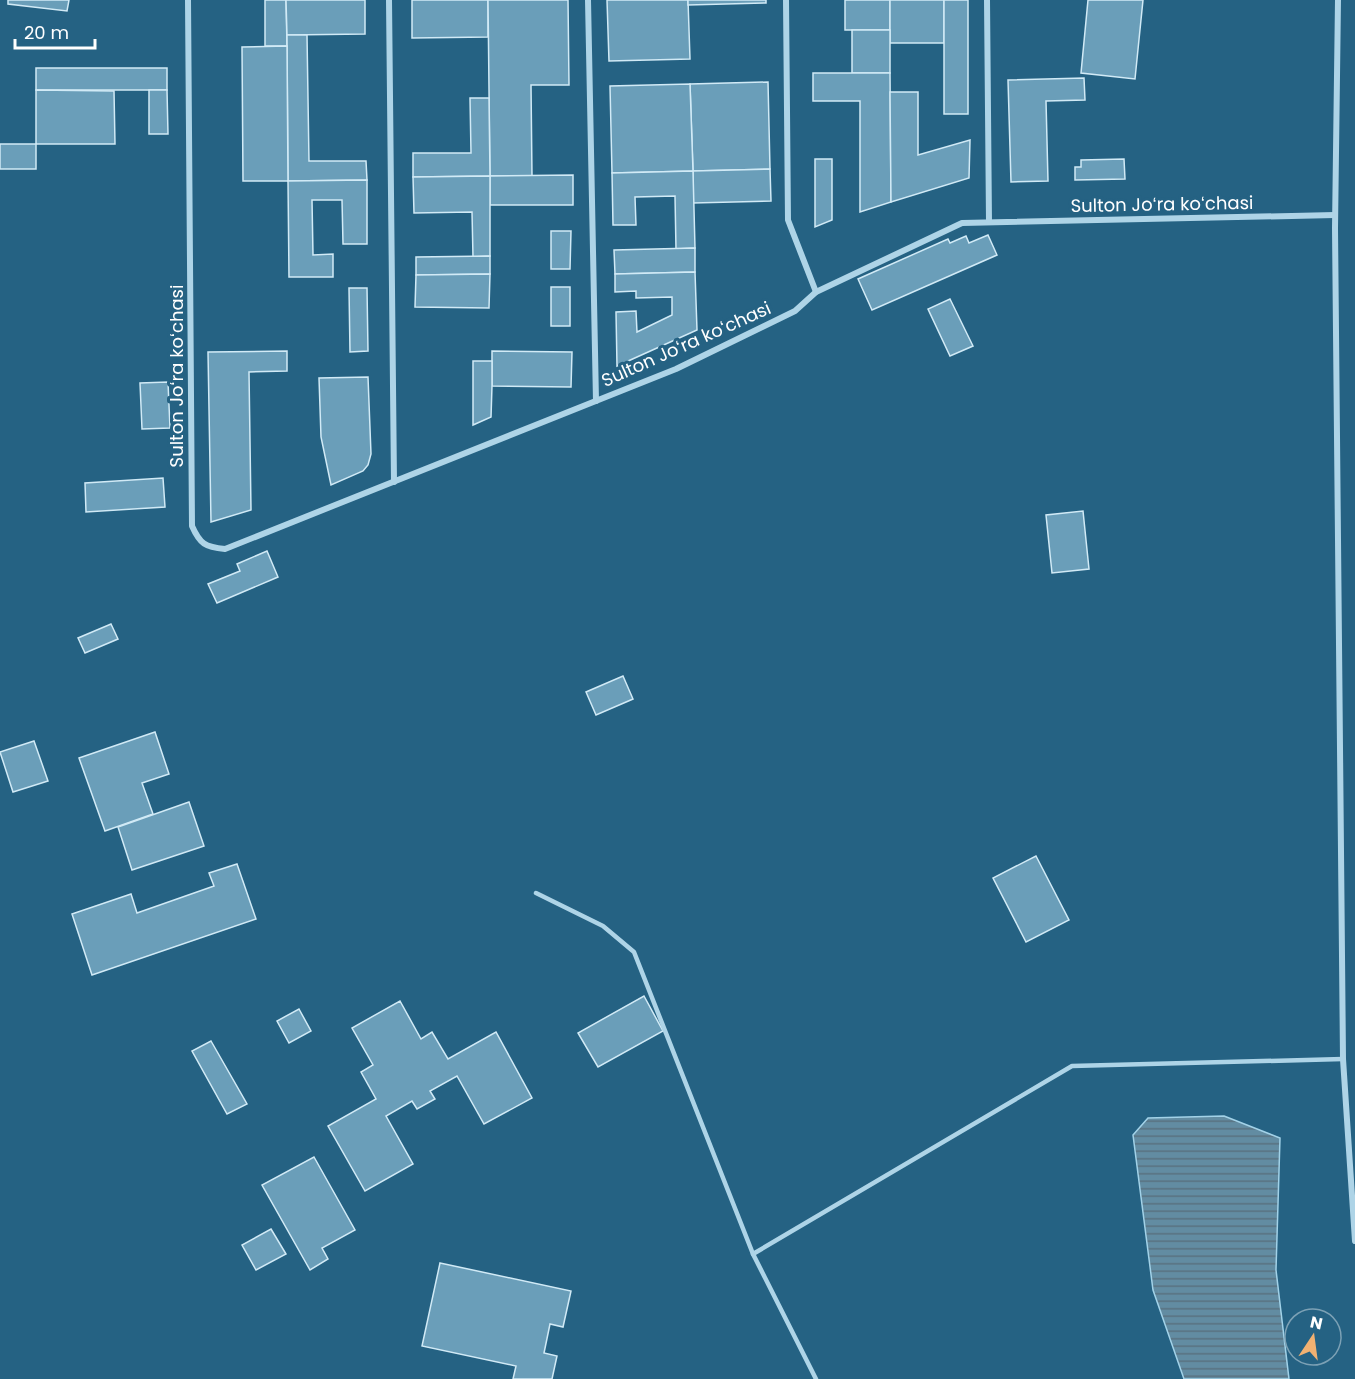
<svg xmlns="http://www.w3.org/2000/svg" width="1355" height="1379" font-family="Poppins,sans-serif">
  <defs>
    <pattern id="water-rules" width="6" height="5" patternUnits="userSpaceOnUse" patternTransform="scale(1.5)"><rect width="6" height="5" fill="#628ca2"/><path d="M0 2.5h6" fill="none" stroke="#597280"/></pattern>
  </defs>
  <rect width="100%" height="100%" fill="#256283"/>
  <polygon fill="url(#water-rules)" stroke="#a2d2e8" stroke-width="1.5" points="1224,1116 1280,1138 1276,1270 1289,1379 1184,1379 1153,1290 1133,1135 1148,1118"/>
  <g fill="#6a9eb9" stroke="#d1eaf6" stroke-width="1.5">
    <polygon points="8,0 69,0 67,11 8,4"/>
    <polygon points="265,0 286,0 287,46 265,46"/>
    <polygon points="286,0 365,0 365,34 287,35"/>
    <polygon points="412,0 488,0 488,37 412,38"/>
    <polygon points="488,0 568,0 569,85 531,85 532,176 490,176"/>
    <polygon points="607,0 688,0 690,59 609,61"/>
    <polygon points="688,0 766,0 766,3 688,5"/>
    <rect x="845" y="0" width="45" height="30"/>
    <rect x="890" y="0" width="54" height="43"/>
    <rect x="944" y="0" width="24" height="114"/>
    <polygon points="1088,0 1143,0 1135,79 1081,73"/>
    <rect x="852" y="30" width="38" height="43"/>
    <polygon points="287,35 307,35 309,161 366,161 367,180 288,181"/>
    <polygon points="287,46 288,181 243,181 242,47"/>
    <rect x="36" y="68" width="131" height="22"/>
    <polygon points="813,73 890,73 891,202 860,212 860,101 813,101"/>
    <polygon points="1084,78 1085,100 1046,101 1048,181 1011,182 1008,80"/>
    <polygon points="768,82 770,169 693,171 690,84"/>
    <polygon points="690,84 693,171 612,173 610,86"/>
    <polygon points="36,90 114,91 115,144 36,144"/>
    <polygon points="149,90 167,90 168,134 149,134"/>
    <polygon points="890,92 918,92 918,155 970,140 969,178 891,202"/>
    <polygon points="470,98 489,98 490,176 413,177 413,153 471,153"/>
    <rect x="0" y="144" width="36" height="25"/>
    <polygon points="815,159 832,159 832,220 815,227"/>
    <polygon points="1124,159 1125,179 1075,180 1075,167 1081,167 1081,160"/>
    <polygon points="770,169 771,201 693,203 693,171"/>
    <polygon points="693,171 695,248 676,249 675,196 635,197 636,225 613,225 612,173"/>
    <polygon points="573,175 573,205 490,205 490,176"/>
    <polygon points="490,176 490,256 473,257 472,212 414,213 413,177"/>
    <polygon points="367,180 367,244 343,244 342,200 312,200 313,255 333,254 333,277 289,277 288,181"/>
    <polygon points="551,231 571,231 570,269 551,269"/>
    <polygon points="988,235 997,255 872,310 858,279 948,239 950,243 966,236 969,243"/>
    <polygon points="695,248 695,272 615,274 614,250"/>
    <polygon points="490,256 490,274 416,275 416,257"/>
    <polygon points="695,272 697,330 617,366 616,312 636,311 637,332 672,315 672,297 636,298 636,291 615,292 615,274"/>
    <polygon points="490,274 489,308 415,307 416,275"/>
    <rect x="551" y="287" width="19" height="39"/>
    <polygon points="349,288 367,288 368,351 350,352"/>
    <polygon points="950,299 973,346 950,356 928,309"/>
    <polygon points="287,351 287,371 249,372 251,510 211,522 208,352"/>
    <polygon points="492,351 572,352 571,387 492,386"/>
    <polygon points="473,361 492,361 492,386 491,417 473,425"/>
    <polygon points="368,377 371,454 368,465 363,471 331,485 321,437 319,378"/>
    <polygon points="168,382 170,428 142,429 140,383"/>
    <polygon points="163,478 165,507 86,512 85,483"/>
    <polygon points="1083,511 1089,569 1052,573 1046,515"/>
    <polygon points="267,551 278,577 217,603 208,584 240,571 237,564"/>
    <polygon points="111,624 118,639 85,653 78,638"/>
    <polygon points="623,676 633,699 596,715 586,692"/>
    <polygon points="155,732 169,774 142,783 153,814 105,831 79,758"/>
    <polygon points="34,741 48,781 13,792 0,752"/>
    <polygon points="189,802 204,846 132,870 118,827"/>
    <polygon points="1036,856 1069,920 1026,942 993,878"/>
    <polygon points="237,864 256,919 92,975 72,914 131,894 137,913 214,886 209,873"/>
    <polygon points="644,996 663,1031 598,1067 578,1033"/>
    <polygon points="400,1001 421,1039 432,1032 448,1059 496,1032 532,1098 484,1124 457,1076 430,1091 435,1099 417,1109 412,1101 386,1116 413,1164 365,1191 328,1126 376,1099 361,1072 373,1065 352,1028"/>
    <polygon points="299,1009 311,1031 289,1043 277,1021"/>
    <polygon points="211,1041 247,1104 227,1114 192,1051"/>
    <polygon points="314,1157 355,1230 322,1248 328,1259 310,1270 262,1185"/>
    <polygon points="271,1229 286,1254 256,1270 242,1245"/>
    <polygon points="440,1263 571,1291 563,1327 550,1324 544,1353 557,1356 552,1379 513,1379 516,1366 422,1346"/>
  </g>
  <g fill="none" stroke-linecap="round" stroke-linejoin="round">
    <g stroke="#aed4e7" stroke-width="4.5">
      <polyline points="536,893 603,926 634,952 753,1254 816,1379"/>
      <polyline points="753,1254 1072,1066 1343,1059"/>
    </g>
    <g stroke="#aed4e7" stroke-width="6">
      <path d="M188 0 192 526C200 544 205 547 225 549L676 369 795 311 816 292 962 223 1335 215"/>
      <polyline points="389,0 394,482"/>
      <polyline points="588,0 596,401"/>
      <polyline points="786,0 788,220 816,292"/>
      <polyline points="987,0 989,222"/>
      <polyline points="1338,0 1335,228 1343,1059 1355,1241"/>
    </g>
  </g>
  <g text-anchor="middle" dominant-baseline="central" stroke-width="6" stroke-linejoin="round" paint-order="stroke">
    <g font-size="18" fill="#fff" stroke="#256283">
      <text transform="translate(1162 204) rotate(-1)">Sulton Joʻra koʻchasi</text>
      <text transform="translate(686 344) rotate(-24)">Sulton Joʻra koʻchasi</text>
      <text transform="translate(176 376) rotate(-90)">Sulton Joʻra koʻchasi</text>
    </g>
  </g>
  <g transform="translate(1313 1337) rotate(13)"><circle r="28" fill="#256283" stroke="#7ca1b5" stroke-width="1.5"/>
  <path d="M0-4.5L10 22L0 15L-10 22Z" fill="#f1b172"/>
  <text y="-9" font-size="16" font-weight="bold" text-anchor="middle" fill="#ffffff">N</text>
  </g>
  <path d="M15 39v9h80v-9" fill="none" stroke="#ffffff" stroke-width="3"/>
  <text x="24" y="39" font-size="18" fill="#ffffff" stroke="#256283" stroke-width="4.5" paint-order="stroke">20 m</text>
</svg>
